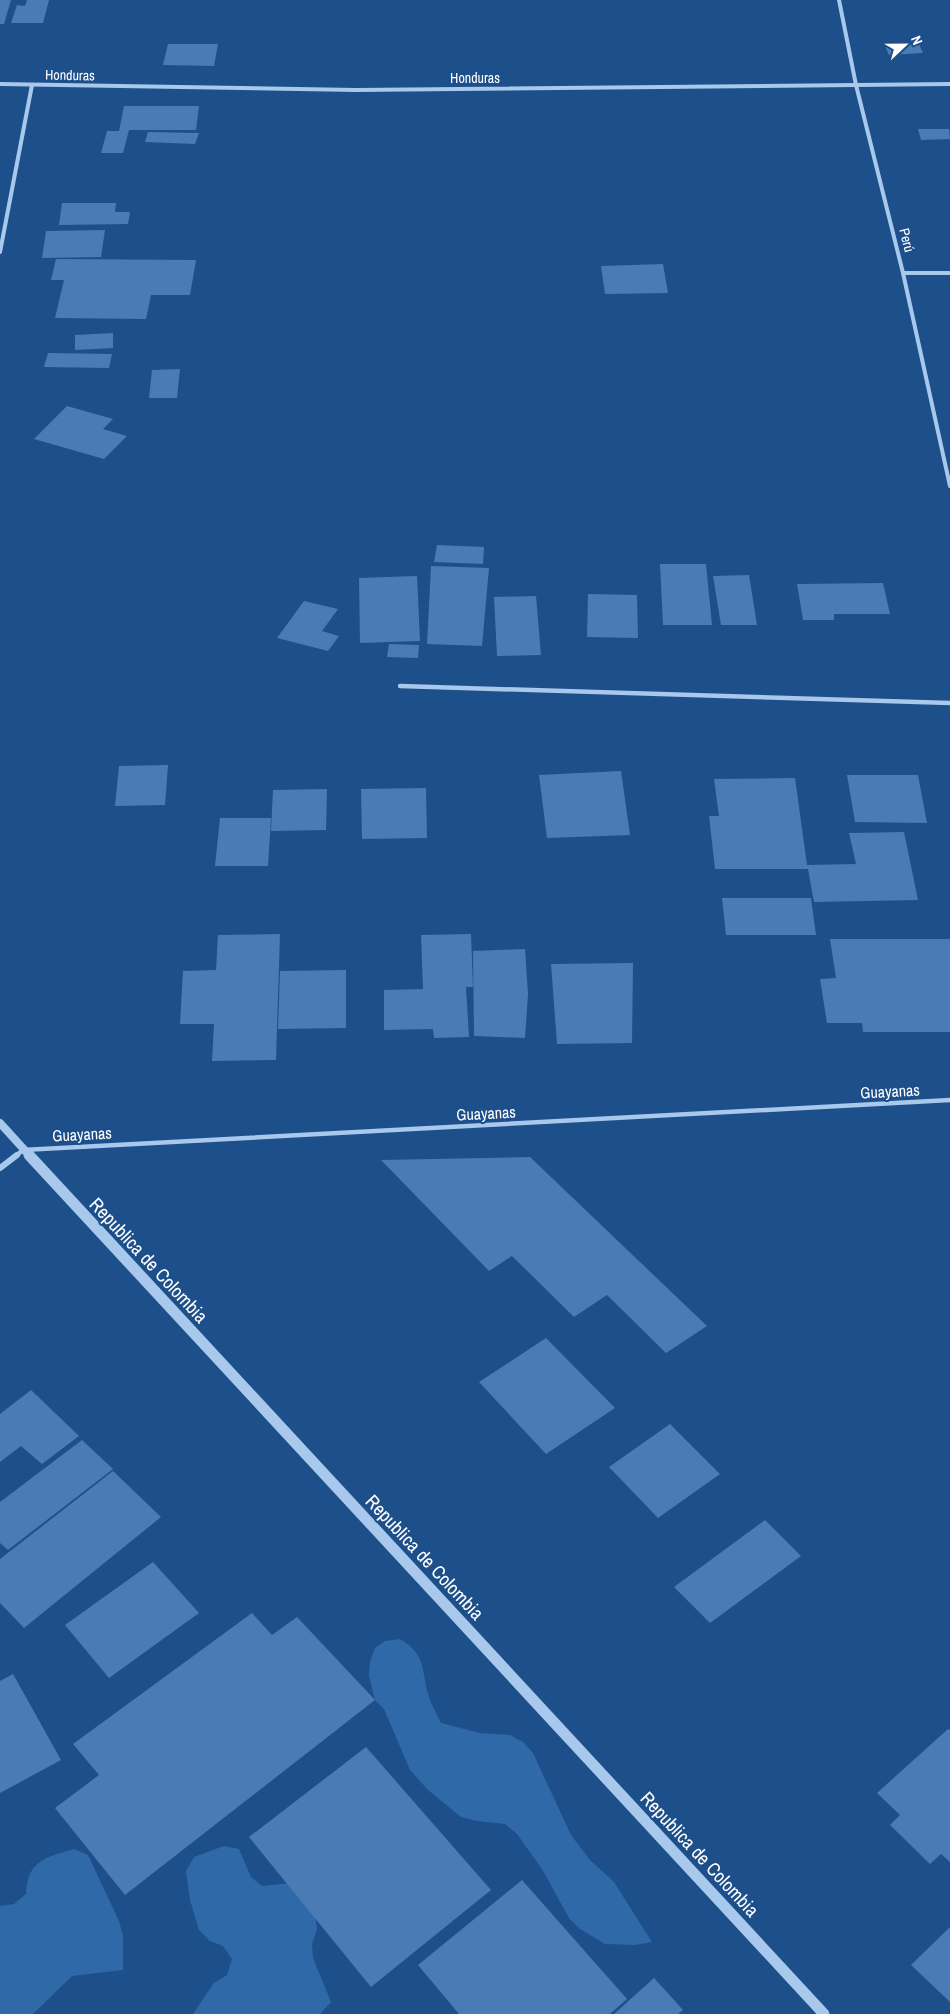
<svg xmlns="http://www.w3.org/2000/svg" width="950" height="2014" font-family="'Archivo Narrow',sans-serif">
  <rect width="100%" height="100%" fill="#1d4f8b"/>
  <g fill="#3069a8">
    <path d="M400 1639C427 1655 421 1671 429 1697 432 1706 437 1714 441 1723L480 1733 510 1735 523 1742 533 1753 571 1835 590 1860 614 1882 652 1942 635 1945 605 1944 580 1929 569 1918 542 1869 517 1834 505 1824 477 1821 461 1817 428 1790 410 1770 384 1709 375 1700 369 1676 370 1662 375 1648 385 1641Z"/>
    <polygon points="224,1846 239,1849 251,1877 262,1886 292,1883 315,1914 317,1929 312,1944 313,1958 331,2002 320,2014 193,2014 214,1983 227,1975 232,1959 223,1946 210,1941 199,1930 190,1900 186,1871 194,1857"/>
    <path d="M74 1849 88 1855 119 1921 123 1936V1970L72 1976 33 2014H0V1906L14 1904 26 1894C27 1860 47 1857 74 1849Z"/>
  </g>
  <g fill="#4a7bb4">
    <polygon points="0,0 11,0 4,24 0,24"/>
    <polygon points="27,0 49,0 43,23 11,23 17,5 25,6"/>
    <polygon points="168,44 218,44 214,66 163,65"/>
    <polygon points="919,44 923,53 889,55 885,46"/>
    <polygon points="124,106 199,106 196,130 129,130 123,153 101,153 107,131 119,131"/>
    <polygon points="918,129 949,129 950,139 921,140"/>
    <polygon points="148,132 199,133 195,144 145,142"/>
    <polygon points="62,203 116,203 115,212 130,212 128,224 59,225"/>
    <polygon points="105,230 101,257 42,258 46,231"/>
    <polygon points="56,259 196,260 190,295 151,295 146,319 55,318 64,280 51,280"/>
    <polygon points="663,264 668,293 605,294 601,266"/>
    <polygon points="113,333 113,348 75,350 75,335"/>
    <polygon points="48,353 112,354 109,368 44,367"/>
    <polygon points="180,369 177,398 149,398 152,370"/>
    <polygon points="67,406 113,419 103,429 127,436 104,459 34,439"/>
    <polygon points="437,545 484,547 483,564 434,562"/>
    <polygon points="660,564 706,564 712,625 663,625"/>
    <polygon points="431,566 489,568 482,646 427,644"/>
    <polygon points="749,575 757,625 721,625 713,576"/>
    <polygon points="417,576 420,641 360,643 359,578"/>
    <polygon points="883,583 890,614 834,614 834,620 803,620 797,584"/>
    <polygon points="588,594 637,595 638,638 587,637"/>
    <polygon points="536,596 541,655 497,656 494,597"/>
    <polygon points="304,601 338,609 322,631 339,636 328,651 277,638"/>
    <polygon points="389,644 419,645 418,658 387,657"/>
    <polygon points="168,765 165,805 115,806 119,766"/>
    <polygon points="621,771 630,835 547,838 539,775"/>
    <polygon points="847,775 918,775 927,823 855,822"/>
    <polygon points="795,778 807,865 856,864 849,833 904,832 918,900 814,902 808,869 715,869 709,816 719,816 714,779"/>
    <polygon points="426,788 427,838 362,839 361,789"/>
    <polygon points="327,789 326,830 271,831 273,790"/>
    <polygon points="220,818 271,818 268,866 215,866"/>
    <polygon points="722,898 811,898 816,935 726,935"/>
    <polygon points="280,934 276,1060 212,1061 214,1024 180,1024 183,971 216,970 218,935"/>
    <polygon points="471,934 473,987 466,987 469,1037 434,1038 433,1029 384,1030 384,990 423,989 421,935"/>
    <polygon points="830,939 950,939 950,1032 863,1032 862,1023 827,1023 820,979 836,978"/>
    <polygon points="525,949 528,994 525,1038 474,1036 473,951"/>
    <polygon points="633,963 632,1043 557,1044 551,964"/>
    <polygon points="346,970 346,1028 278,1029 280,971"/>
    <polygon points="530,1157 707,1326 666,1353 607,1295 574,1317 512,1256 489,1271 381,1160"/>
    <polygon points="546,1338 615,1408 546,1454 479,1382"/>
    <polygon points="31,1390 79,1436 42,1464 21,1446 0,1462 0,1414"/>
    <polygon points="670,1424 720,1474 658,1518 609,1467"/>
    <polygon points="82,1440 113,1469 8,1550 0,1543 0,1502"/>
    <polygon points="113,1471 161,1517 24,1628 0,1603 0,1559"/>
    <polygon points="765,1520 801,1556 710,1623 674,1587"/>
    <polygon points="153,1562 199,1613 109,1678 65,1625"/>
    <polygon points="252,1613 272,1635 297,1617 375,1700 125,1895 55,1808 99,1775 73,1744"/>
    <polygon points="13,1674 61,1760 0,1793 0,1681"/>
    <polygon points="948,1729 950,1730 950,1862 941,1854 930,1864 890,1825 900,1815 877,1793"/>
    <polygon points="366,1747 491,1890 371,1987 249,1837"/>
    <polygon points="522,1880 627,1999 610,2014 459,2014 418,1965"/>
    <polygon points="950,1927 950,2002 911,1965"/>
    <polygon points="654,1978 683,2010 678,2014 614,2014"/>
  </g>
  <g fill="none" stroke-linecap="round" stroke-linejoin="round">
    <g stroke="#a8c8ec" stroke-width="4">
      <polyline points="839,0 856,85 903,273 950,486"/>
      <polyline points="0,84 356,90 950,84"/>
      <polyline points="0,252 32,85"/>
      <polyline points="903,273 950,273"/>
    </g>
    <g stroke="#a8c8ec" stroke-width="4.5">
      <polyline points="400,686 950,703"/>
      <polyline points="16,1156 23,1150 950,1100"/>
    </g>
    <polyline stroke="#a8c8ec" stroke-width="6" points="0,1168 17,1155"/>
    <polyline stroke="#a8c8ec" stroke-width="8" points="0,1123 30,1156"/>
    <polyline stroke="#a8c8ec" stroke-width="11" points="29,1155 824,2014"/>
  </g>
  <g text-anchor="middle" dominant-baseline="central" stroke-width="4" stroke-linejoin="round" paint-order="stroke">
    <g font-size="14" fill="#fff" stroke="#1d4f8b">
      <text transform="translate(70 75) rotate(1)">Honduras</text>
      <text x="475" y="78">Honduras</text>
      <text transform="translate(907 240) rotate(76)">Perú</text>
    </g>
    <g font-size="16" fill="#fff" stroke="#1d4f8b">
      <text transform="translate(890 1091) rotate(-3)">Guayanas</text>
      <text transform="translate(486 1113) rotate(-3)">Guayanas</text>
      <text transform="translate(82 1134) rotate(-3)">Guayanas</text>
    </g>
    <g font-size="19" fill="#fff" stroke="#1d4f8b">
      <text transform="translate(149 1260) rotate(47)">Republica de Colombia</text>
      <text transform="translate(425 1557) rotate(47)">Republica de Colombia</text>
      <text transform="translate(700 1854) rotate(47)">Republica de Colombia</text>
    </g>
  </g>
  <g transform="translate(905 45) rotate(68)" stroke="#1d4f8b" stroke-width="4" paint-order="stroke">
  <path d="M0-4L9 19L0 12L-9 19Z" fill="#ffffff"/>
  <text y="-8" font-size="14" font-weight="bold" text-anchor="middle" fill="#ffffff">N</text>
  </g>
</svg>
